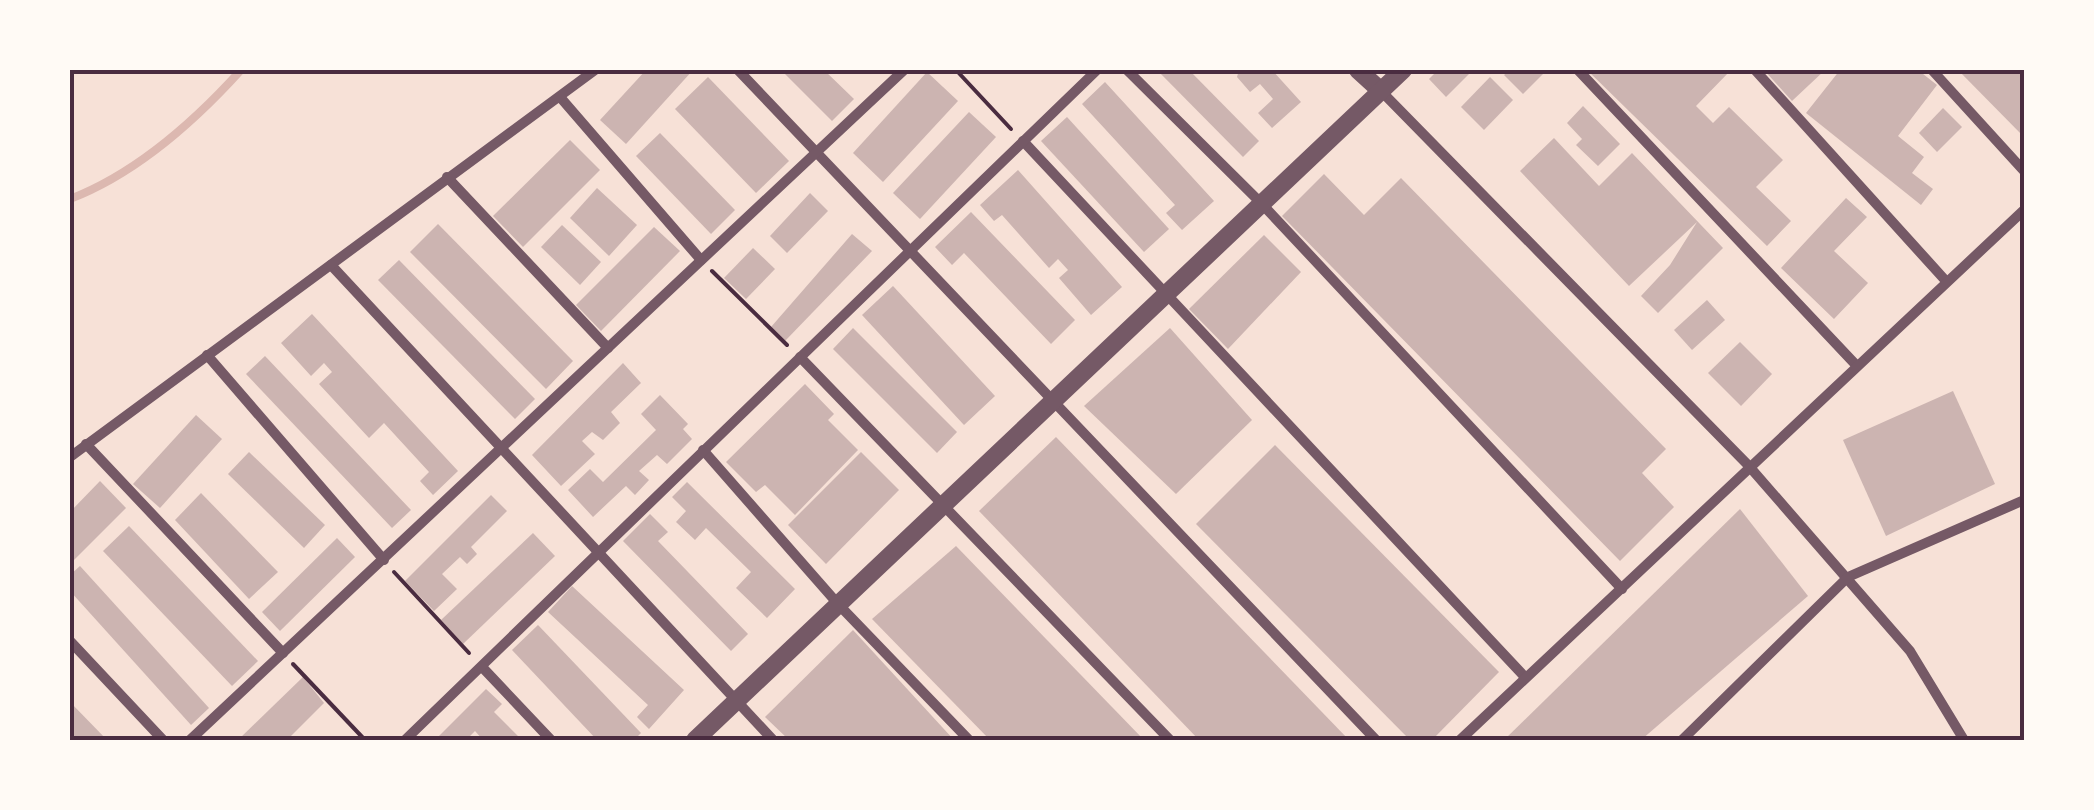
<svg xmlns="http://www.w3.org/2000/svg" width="2094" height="810" font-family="Poppins,sans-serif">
  <rect width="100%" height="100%" fill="#f7e1d7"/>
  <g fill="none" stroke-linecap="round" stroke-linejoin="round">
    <path stroke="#dcb8b0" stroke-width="8" d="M70 199C135 174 194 122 241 70"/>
  </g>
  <g fill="#ccb4b1">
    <polygon points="646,70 693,70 626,144 600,120"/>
    <polygon points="781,70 824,70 854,99 832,121"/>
    <polygon points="1157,70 1189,70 1259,141 1243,157"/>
    <polygon points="1239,70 1272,70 1301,102 1272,128 1258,113 1273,99 1260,84 1250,92 1237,77"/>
    <polygon points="1438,70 1468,70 1470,73 1446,97 1429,79"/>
    <polygon points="1510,70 1547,70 1523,94 1504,75"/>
    <polygon points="1587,70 1731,70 1696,106 1713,123 1729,107 1783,160 1756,187 1791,221 1767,246"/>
    <polygon points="1764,70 1825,70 1792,101"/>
    <polygon points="1840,70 1918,70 1937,85 1898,136 1924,157 1912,173 1933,189 1921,205 1806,113"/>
    <polygon points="1958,70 2024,70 2024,137"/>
    <polygon points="927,72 958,101 883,182 853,153"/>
    <polygon points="708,77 789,161 756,193 675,109"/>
    <polygon points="1490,77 1513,100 1484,130 1461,107"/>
    <polygon points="1105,82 1214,201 1182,230 1166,213 1175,205 1082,104"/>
    <polygon points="1583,106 1620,144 1598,166 1576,145 1582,139 1567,123"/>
    <polygon points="1943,108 1962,127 1937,152 1919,133"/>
    <polygon points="969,112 996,137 920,219 893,193"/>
    <polygon points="1067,117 1169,229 1144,252 1041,141"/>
    <polygon points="660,133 735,210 711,234 636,156"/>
    <polygon points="1554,138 1599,186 1632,153 1723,248 1658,313 1641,296 1670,265 1697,222 1629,286 1520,171"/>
    <polygon points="570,140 600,170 523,247 493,216"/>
    <polygon points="1018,170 1122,287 1091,315 1059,278 1068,270 1058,259 1049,268 1002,215 994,221 980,205"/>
    <polygon points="1324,174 1364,215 1401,178 1666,449 1642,473 1674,507 1620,561 1282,216"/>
    <polygon points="597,188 637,225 609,256 570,218"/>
    <polygon points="810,193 828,211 787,253 770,236"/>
    <polygon points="1846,198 1867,217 1834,251 1868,283 1834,319 1781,268"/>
    <polygon points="971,212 1075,320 1051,344 964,253 952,265 935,247"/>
    <polygon points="438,224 573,361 546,389 410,252"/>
    <polygon points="562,225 601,262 580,285 541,247"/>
    <polygon points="654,227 680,251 601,331 576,305"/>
    <polygon points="852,234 872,251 785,341 771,327"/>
    <polygon points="1264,235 1301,272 1228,349 1189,309"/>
    <polygon points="753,248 775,269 746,299 724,278"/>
    <polygon points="399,260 535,399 515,419 378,280"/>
    <polygon points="893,286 995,396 964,425 862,315"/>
    <polygon points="1707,300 1725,320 1692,350 1674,330"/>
    <polygon points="312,314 458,471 433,495 420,481 429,472 384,423 369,438 319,384 332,372 324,363 311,376 281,343"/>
    <polygon points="853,328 957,432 937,453 833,349"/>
    <polygon points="1170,328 1252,420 1176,494 1084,406"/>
    <polygon points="1740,342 1772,374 1741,406 1708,373"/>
    <polygon points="265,356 411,510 392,528 246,374"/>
    <polygon points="623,363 641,383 611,412 620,423 603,440 592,432 582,441 595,454 561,486 532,455"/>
    <polygon points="805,384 834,414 828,420 858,450 795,515 765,485 756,492 726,462"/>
    <polygon points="1953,391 1995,484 1886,536 1843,440"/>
    <polygon points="660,395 688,424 683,429 692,439 667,464 657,455 639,471 649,480 635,495 626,486 593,517 568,490 590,469 603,482 656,430 641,414"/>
    <polygon points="196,415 222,439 160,508 133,484"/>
    <polygon points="1056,437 1349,740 1199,740 979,511"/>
    <polygon points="1275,445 1499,672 1432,740 1410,740 1196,524"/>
    <polygon points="249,452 325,525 304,548 228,474"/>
    <polygon points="861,452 899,490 826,564 788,525"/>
    <polygon points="100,481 126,508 70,564 70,512"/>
    <polygon points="687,482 795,589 767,618 736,588 751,572 706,528 695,540 676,522 686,511 672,497"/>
    <polygon points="201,493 278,572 249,599 175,520"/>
    <polygon points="491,495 507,511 471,547 477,554 467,564 460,557 442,574 457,589 434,611 405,581"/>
    <polygon points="1740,509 1808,596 1641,740 1504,740"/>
    <polygon points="650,514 668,532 658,541 748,634 731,651 623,541"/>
    <polygon points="129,526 258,661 232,686 103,551"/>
    <polygon points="533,533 555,556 463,644 441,620"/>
    <polygon points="337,538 355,557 280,631 262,612"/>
    <polygon points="956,546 1144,740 990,740 872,619"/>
    <polygon points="80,566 209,708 191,725 70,591 70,575"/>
    <polygon points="572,586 684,690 649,729 637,717 648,705 548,612"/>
    <polygon points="538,625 641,733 634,740 597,740 512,650"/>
    <polygon points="853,630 954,740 789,740 765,717"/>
    <polygon points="303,677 324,703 287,740 238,740"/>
    <polygon points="486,689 502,704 494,712 522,740 483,740 475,731 466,740 435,740"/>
    <polygon points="70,702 107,740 70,740"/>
  </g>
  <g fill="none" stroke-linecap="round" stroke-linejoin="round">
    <g stroke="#4a2c40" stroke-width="4">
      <polyline points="956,70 1011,129"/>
      <polyline points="712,271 787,345"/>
      <polyline points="394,572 469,653"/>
      <polyline points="293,664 365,740"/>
    </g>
    <g stroke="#755966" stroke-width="10">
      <polyline points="738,70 1376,740"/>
      <polyline points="1127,70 1262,204 1622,589"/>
      <polyline points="1578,70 1856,365"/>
      <polyline points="1755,70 1945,280"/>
      <polyline points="1932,70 2024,171"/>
      <polyline points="1381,91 1748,465 1910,651 1964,740"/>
      <polyline points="560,97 701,260"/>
      <polyline points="1023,141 1524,676"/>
      <polyline points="447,177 608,348"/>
      <polyline points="331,265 773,740"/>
      <polyline points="207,355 384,560"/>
      <polyline points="800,357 1170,740"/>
      <polyline points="86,444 283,653"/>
      <polyline points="703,450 838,604 969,740"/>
      <polyline points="70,457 595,70"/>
      <polyline points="70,641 163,740"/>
      <polyline points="483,668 551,740"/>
      <polyline points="190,740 904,70"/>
      <polyline points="405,740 1097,70"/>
      <polyline points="1460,740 2024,210"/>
      <polyline points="1682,740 1848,577 2024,500"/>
    </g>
    <g stroke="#755966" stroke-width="18">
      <polyline points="1358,70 1381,91"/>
      <polyline points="695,740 1403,70"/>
    </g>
  </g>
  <rect width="2094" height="810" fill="none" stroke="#fffaf5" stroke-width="145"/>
  <rect x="72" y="72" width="1950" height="666" fill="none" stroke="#4a2c40" stroke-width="4"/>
</svg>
